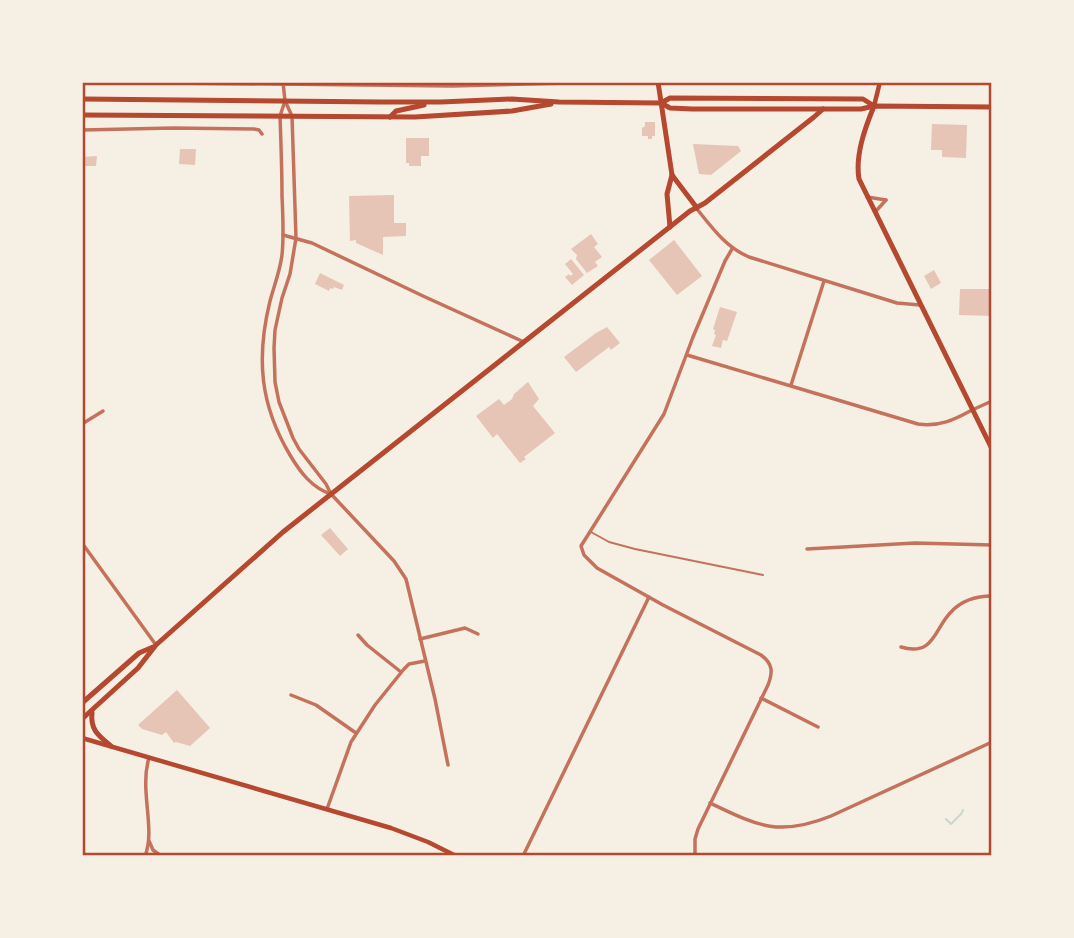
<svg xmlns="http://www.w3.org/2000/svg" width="1074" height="938" font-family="'Fira Sans Condensed',sans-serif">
  <rect width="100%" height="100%" fill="#f6efe4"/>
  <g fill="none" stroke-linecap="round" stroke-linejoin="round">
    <polyline stroke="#c9d6d2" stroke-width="2" points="946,819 951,824 961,814 963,810"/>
  </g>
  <g fill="#e6c5b7">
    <polygon points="645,122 655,122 655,136 652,136 652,139 648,139 648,136 642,136 642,128 645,126"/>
    <polygon points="932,124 967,125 966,158 942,157 942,150 931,150"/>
    <polygon points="406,138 429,138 429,156 421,156 421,166 409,166 409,163 406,163"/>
    <polygon points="693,144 738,146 741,151 711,175 699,174"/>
    <polygon points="180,149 196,149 195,165 179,164"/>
    <polygon points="97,156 96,166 82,166 82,157"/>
    <polygon points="394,195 394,223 406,223 406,236 383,237 383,255 356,243 356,240 350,241 349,196"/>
    <polygon points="591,234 598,244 594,247 602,257 595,262 598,266 587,273 576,259 577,255 571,249"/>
    <polygon points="674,240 702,276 677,295 649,260"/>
    <polygon points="571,259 584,275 572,285 565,277 569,274 570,276 573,274 565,264"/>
    <polygon points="934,270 941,283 931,289 924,276"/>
    <polygon points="320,273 344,285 342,290 334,287 333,289 330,288 329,291 315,284"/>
    <polygon points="960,289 992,289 992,316 959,315"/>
    <polygon points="720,307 737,312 727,341 723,340 721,348 712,346 716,335 714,334 715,330 713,329"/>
    <polygon points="607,327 620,343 611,350 609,347 576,372 564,357 596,333"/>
    <polygon points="528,382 539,399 533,406 555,433 524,457 526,459 520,463 497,434 493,438 476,416 499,399 504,405 512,399 514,394"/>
    <polygon points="330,528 348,549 340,556 321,535"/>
    <polygon points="177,690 210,728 190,746 176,742 174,743 166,732 162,735 142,729 138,725"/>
  </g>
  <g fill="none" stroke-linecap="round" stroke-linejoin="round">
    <polyline stroke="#c5725c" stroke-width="2" points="591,532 609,542 635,549 763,575"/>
    <g stroke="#c5725c" stroke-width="3.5">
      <polyline points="82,82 452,86 567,83"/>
      <polyline points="82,130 173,128 254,129 259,130 262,134"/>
      <polyline points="867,197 886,200"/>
      <polyline points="876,211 886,200"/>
      <polyline points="283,235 312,243 423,296 524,342"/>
      <path d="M687 355 918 424C939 427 954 420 972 410"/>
      <polyline points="791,385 824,281"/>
      <polyline points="82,424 103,411"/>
      <polyline points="331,494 394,561 406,579 435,699 448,765"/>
      <polyline points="807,549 915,543 992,545"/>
      <polyline points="358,635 367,645 401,672"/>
      <polyline points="420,639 465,628 478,634"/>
      <path d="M901 647C934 657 934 629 951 612 962 600 976 596 992 596"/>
      <polyline points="291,695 316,705 356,733"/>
      <polyline points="761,698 818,727"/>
      <path d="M710 803C758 826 779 837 831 816L992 742"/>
      <polyline points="327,809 351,742 375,705 404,669 409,664 425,661"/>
      <polyline points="149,841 153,850 161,856"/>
      <path d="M145 856C156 829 139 790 149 758"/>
      <polyline points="523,856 649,597"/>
      <path d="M695 856V839L698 829 768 685C773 672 773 664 761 655L663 605 597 568 584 555 581 546 664 414 693 337 725 261 732 249"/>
    </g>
    <g stroke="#c5725c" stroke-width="3.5">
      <polyline points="283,82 285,101 292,116 296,238 290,274 282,298 275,330 274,348 275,382 279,402 293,438 299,449 326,484 331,494"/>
      <path d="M285 101 280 116C281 143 282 170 282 196 283 216 284 236 282 255 280 271 274 286 270 301 256 358 260 405 290 455 300 472 312 488 331 494"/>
      <path d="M697 209C713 229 726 247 749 257L897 303 920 305"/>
      <polyline points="972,410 992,401"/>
      <polyline points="82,543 156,645"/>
    </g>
    <g stroke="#b5482f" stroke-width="4.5">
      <polyline points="874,106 880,82"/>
      <polyline points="82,738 391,828 428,842 456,856"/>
    </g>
    <g stroke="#b5482f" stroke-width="5">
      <polyline points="658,82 672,175 697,208"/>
      <polyline points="82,99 381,102 441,102 512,99 559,102 661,103 670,108 692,109 861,109 874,106 992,107"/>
      <polyline points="661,103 670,98 863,99 874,106"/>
      <path d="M874 106C865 128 855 155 859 179L992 449"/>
      <polyline points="82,115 415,117 512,111 551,104"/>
      <polyline points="390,117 396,111 424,105"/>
      <polyline points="670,227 667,194 672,175"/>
      <polyline points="82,703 139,653 153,647"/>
      <path d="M92 713C90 730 99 736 111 746"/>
      <polyline points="82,719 138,668 156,645 283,532 690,211 705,203 814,117 823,109"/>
    </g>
  </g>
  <rect width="1074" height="938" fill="none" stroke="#f6efe4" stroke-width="168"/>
  <rect x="84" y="84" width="906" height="770" fill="none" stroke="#b5482f" stroke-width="2.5"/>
</svg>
